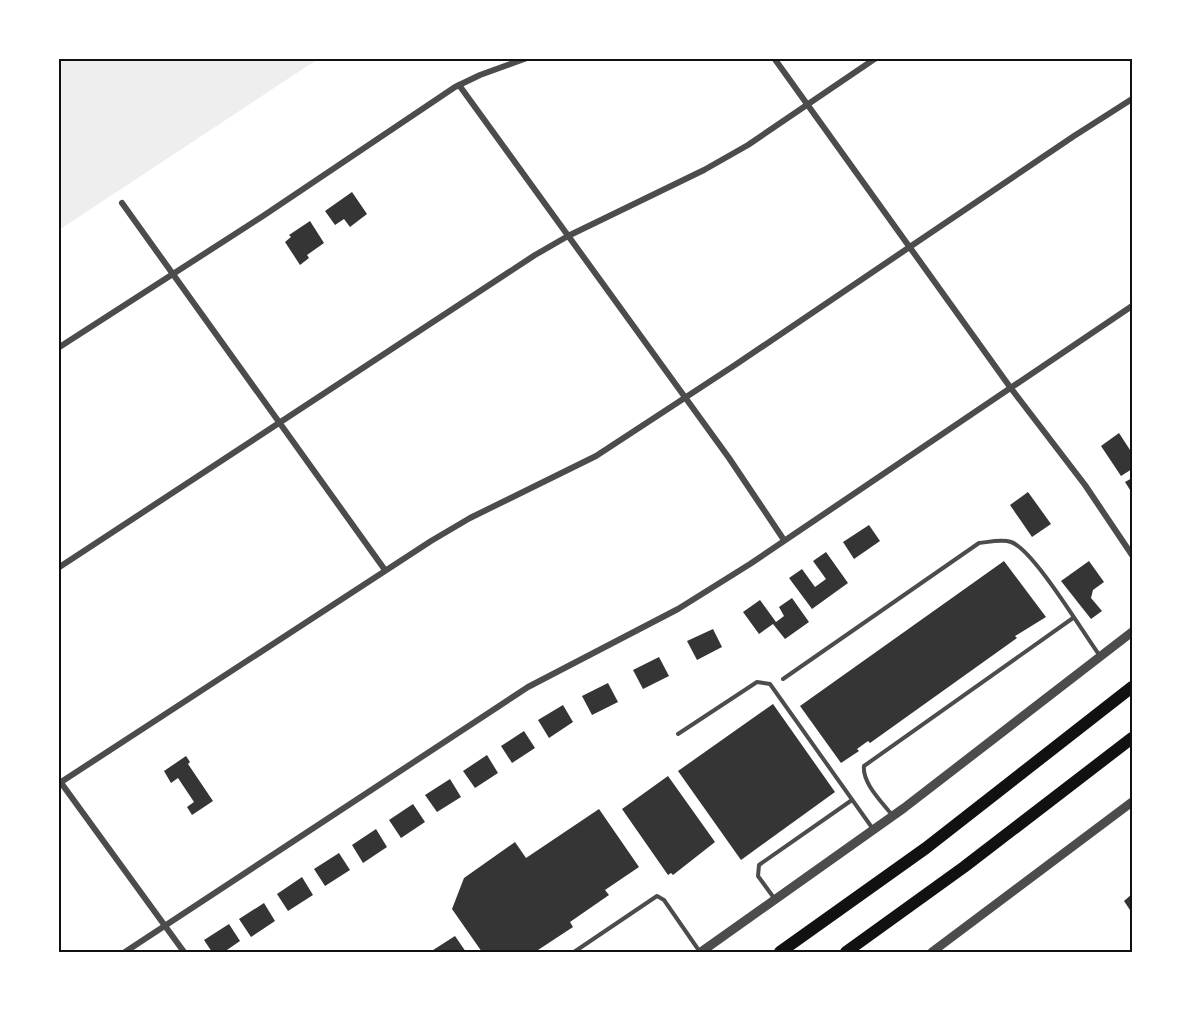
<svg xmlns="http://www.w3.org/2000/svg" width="1191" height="1011" font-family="Figtree,sans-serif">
  <rect width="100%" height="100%" fill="#fff"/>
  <polygon fill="#eee" points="59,58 318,58 318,59 59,230"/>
  <g fill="#353535">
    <polygon points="352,192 367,214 350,227 344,219 335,225 325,211"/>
    <polygon points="310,221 324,243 307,255 309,258 300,265 285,242 291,237 289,235"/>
    <polygon points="1119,433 1132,453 1132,469 1121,476 1101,446"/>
    <polygon points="1132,478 1132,493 1125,482"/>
    <polygon points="1028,492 1051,524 1032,537 1010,505"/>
    <polygon points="869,525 880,541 854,559 843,542"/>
    <polygon points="826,552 848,583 812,609 789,578 802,569 815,587 826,579 813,561"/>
    <polygon points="1004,561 1046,617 1015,636 1017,638 870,743 868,741 857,749 859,751 841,763 800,706"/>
    <polygon points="1089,561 1104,582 1093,590 1091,598 1102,611 1091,619 1061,581"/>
    <polygon points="792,598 809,622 785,639 773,624 759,634 743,612 760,600 776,622 784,616 779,607"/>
    <polygon points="713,629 722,647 697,660 687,641"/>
    <polygon points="659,657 669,676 643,689 633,670"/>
    <polygon points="608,683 618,702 592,715 582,696"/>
    <polygon points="773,704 835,792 741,860 678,771"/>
    <polygon points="563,705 573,722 549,738 538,720"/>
    <polygon points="524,731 535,748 512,763 501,746"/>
    <polygon points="487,755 498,773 475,788 463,771"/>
    <polygon points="186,756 190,762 188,764 213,801 192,815 187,807 194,802 178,778 171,783 164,771"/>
    <polygon points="668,776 715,842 673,875 671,873 668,875 622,809"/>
    <polygon points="450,779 461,797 437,812 425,795"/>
    <polygon points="413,804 425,822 401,838 389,820"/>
    <polygon points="599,809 639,867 605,890 609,895 570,922 573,927 535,952 482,952 452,909 464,878 515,842 526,858"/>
    <polygon points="376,829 387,847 363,863 352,845"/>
    <polygon points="339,853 350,870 325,886 314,869"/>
    <polygon points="302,877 313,895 288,911 277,894"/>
    <polygon points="1132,894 1132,913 1124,901"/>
    <polygon points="264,903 275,921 251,937 239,919"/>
    <polygon points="229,924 240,941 224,952 212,952 204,940"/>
    <polygon points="455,936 466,952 430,952"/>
  </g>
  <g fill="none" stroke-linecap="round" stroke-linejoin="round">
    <g stroke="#4c4c4c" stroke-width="4">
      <path d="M783 679 979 543C989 542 1002 539 1011 542 1034 550 1083 633 1100 656"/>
      <polyline points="678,734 757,682 770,684 873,829"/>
      <path d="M892 815C882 802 862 783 864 766L1073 618"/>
      <polyline points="774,898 758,876 759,865 852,800"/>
      <polyline points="574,952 657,896 664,900 700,952"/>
    </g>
    <g stroke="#4c4c4c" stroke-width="6">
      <polyline points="774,58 1010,387 1085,485 1132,555"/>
      <polyline points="459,85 729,458 784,540"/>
      <polyline points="122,203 385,570"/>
      <polyline points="58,348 263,216 455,87 480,75 527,58"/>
      <polyline points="58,568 535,255 568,236 704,170 748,145 876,58"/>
      <polyline points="59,780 184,952"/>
      <polyline points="58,784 431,541 470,518 596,456 735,365 1074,136 1132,99"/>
      <polyline points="125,952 528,687 678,609 750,564 1132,306"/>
    </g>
    <g stroke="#4c4c4c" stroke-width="9">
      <polyline points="701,952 904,808 1132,632"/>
      <polyline points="932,952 1132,802"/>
    </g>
    <g stroke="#111" stroke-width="12">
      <polyline points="780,952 926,848 1132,687"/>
      <polyline points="846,952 964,867 1132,738"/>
    </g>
  </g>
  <rect width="1191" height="1011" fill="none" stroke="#ffffff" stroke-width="120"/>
  <rect x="60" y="60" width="1071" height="891" fill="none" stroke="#111" stroke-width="2"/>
</svg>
